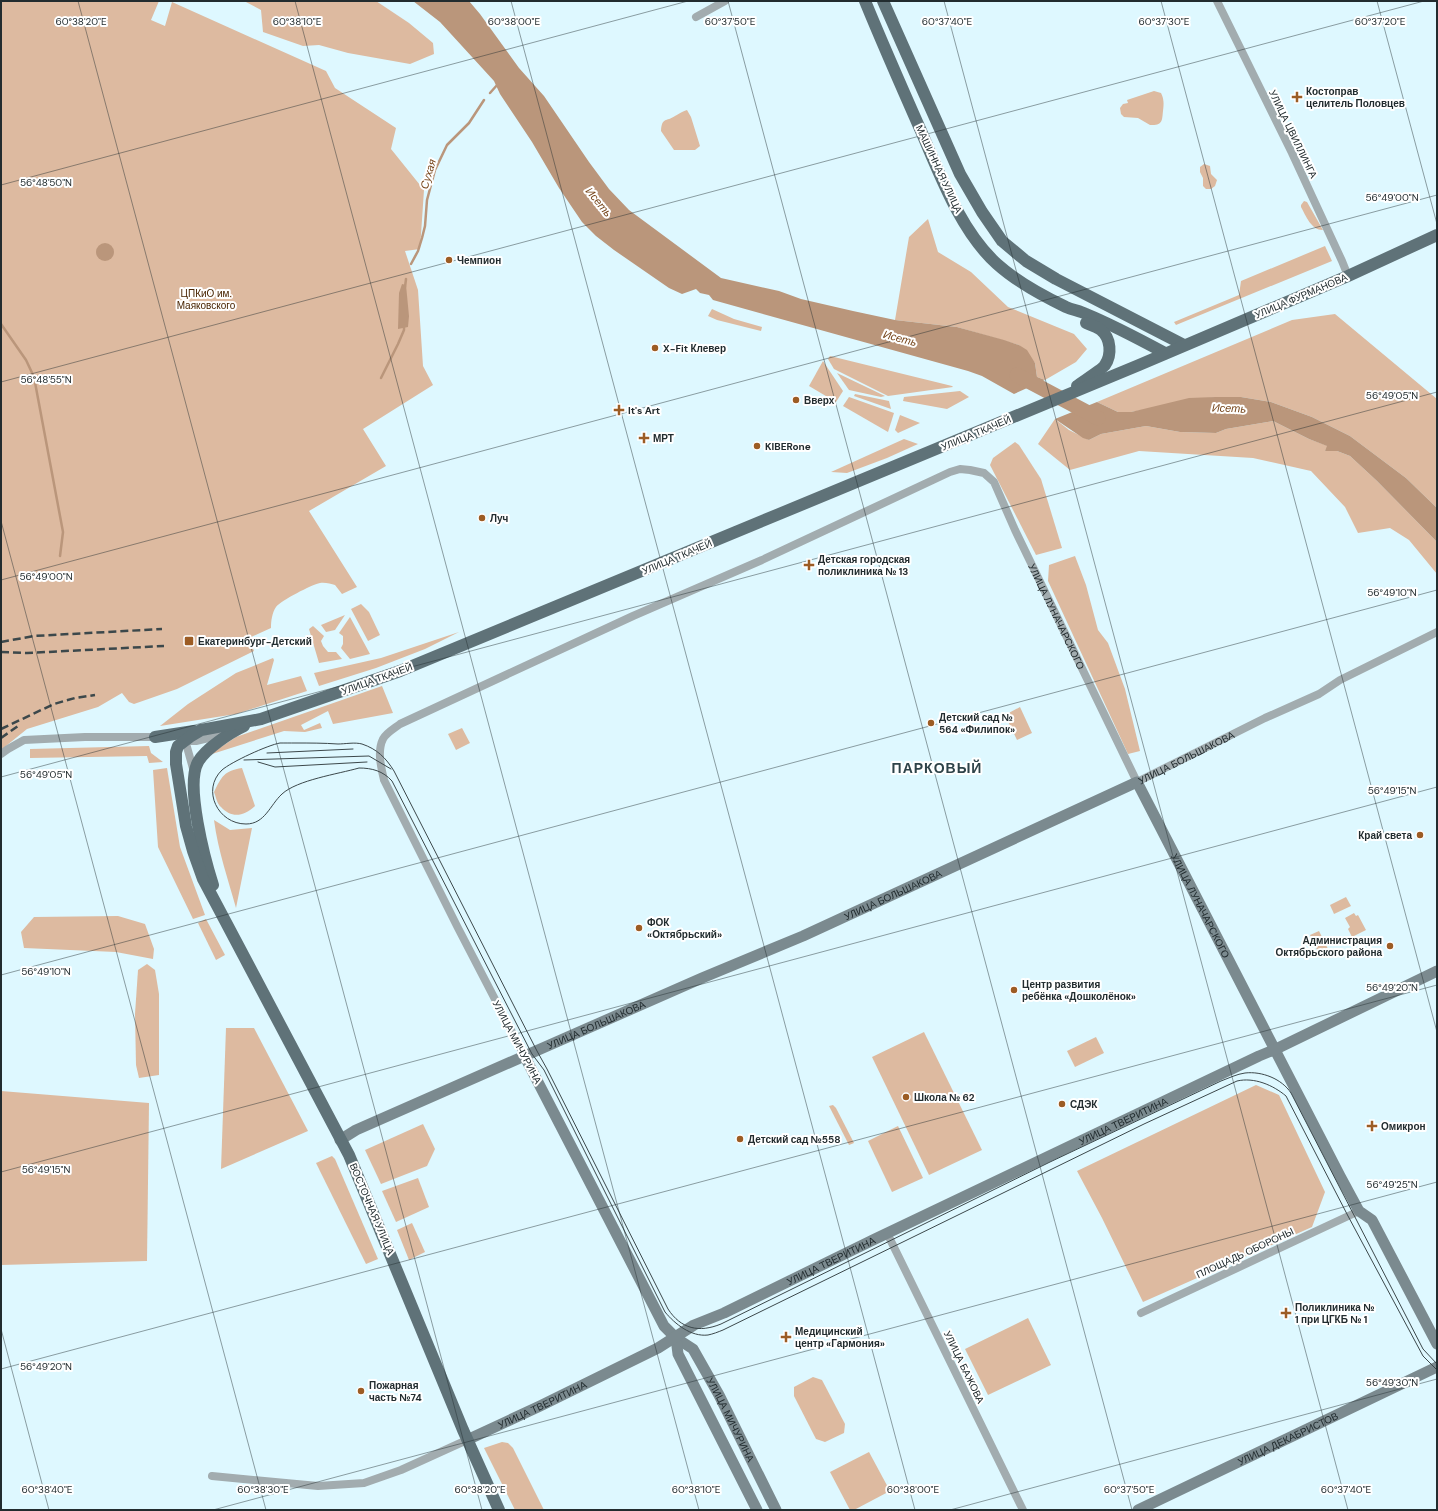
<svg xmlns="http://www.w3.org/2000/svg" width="1438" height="1511" font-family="'DM Sans',sans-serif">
  <rect width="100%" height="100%" fill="#def8ff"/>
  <g fill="#ddbaa0">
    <path d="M1 1H159L151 20 165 26 172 2 326 71 335 88 396 128 391 149 424 190 420 249 405 251 418 290 423 366 433 385 363 429 386 466 309 511 357 587 342 594 335 585C331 584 325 582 320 583 311 585 282 600 276 607 272 613 271 621 271 628L249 638 254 651 177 689 134 704 129 702 122 693 98 707 27 729 1 750Z"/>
    <polygon points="244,1 376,1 409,23 433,43 434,54 410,64 348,53 319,45 303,46 263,32 261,10"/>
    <path d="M1154 91 1161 93C1164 99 1164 104 1163 111 1162 120 1163 126 1150 125L1138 118 1124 117 1121 114 1120 108 1123 104 1128 103 1127 100Z"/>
    <path d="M687 110 691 117 700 146 695 150H674L661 131C662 117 666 122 675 116 679 114 681 112 687 110Z"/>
    <polygon points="1204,164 1210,166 1211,174 1217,180 1215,186 1211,189 1206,189 1203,186 1203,178 1200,172 1200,167"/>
    <path d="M1304 201 1307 202 1323 230C1311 230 1306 216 1301 207V205Z"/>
    <polygon points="928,219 938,252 971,272 1008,307 1074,334 1087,349 1076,362 1045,380 1037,377 1035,363 1019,345 957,327 895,320 909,237"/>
    <polygon points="1325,246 1332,261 1176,325 1174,322 1239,295 1241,281"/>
    <polygon points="712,309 734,319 762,327 761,331 717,320 708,316"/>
    <polygon points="1335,314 1437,399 1437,508 1406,478 1350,436 1312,417 1271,402 1241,397 1215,397 1131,412 1118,412 1097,402 1292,320"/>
    <polygon points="830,356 952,386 953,387 888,396 834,369 828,359"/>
    <polygon points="823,361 843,391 836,402 809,386"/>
    <polygon points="837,373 885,396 881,397 849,390"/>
    <polygon points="960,391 969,397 947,409 903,401 904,397"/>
    <polygon points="855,394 889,401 891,409 854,396"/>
    <polygon points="849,397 894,413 888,432 843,406"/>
    <polygon points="900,415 920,423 898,433 895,430"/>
    <polygon points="1055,419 1069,430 1089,440 1101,434 1146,426 1180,432 1216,433 1226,429 1273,421 1309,439 1328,446 1325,451 1337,451 1350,456 1377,481 1437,542 1437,574 1409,540 1390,528 1358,533 1345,507 1311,471 1253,458 1139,451 1070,470 1038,444"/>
    <polygon points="904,439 918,444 887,458 847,473 831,472"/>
    <polygon points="1015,442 1019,445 1041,479 1062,548 1036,555 990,465 993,458"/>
    <polygon points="1075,556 1086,585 1098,630 1108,643 1125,689 1140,751 1128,754 1048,581 1049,565"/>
    <polygon points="361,604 369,612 380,635 368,641 351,609"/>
    <polygon points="345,615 335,630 326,632 321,625"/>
    <polygon points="350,617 370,654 350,659 341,648 343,644 343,636 339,633"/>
    <polygon points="313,626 324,636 321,641 323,646 328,652 336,652 342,659 319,663 309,629"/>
    <polygon points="459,632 425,649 376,668 319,686 314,673 381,658"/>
    <polygon points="273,658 274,660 267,685 301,676 307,691 236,714 160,726 188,704 236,673"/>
    <polygon points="382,686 393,713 333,724 328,711 301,725 304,730 320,723 322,728 305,732 284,731 209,755 236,737"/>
    <polygon points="1020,707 1032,733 1017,740 1005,715"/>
    <polygon points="462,728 470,743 456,750 448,734"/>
    <polygon points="149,746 151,753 163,762 149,763 147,756 30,758 30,749"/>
    <polygon points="167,768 180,847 205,915 193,919 158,847 153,770"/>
    <path d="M242 768 255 806C244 816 232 819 221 807 217 804 216 797 214 792 222 776 224 771 242 768Z"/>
    <path d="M214 820 230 830 252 828 236 908C228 879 218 851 214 820Z"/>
    <polygon points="1346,897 1351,906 1334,914 1330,905"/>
    <polygon points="1354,913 1356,916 1358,915 1366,930 1352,937 1348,929 1350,927 1345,918"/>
    <polygon points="118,916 145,924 154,949 153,959 116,952 24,948 21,932 34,917"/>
    <polygon points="206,919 225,955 216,960 198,923"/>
    <polygon points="1319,931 1328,949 1319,954 1310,935"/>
    <polygon points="147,964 155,970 159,994 159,1075 139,1078 136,1065 135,1014 138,970"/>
    <polygon points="226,1028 254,1028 308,1131 221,1169"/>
    <polygon points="924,1032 982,1150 929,1175 872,1057"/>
    <polygon points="1096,1037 1104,1053 1075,1067 1067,1051"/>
    <polygon points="1256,1085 1279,1095 1325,1192 1312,1227 1143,1302 1102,1218 1077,1171"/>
    <polygon points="1,1091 149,1103 147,1261 1,1265"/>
    <polygon points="833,1105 836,1108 854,1143 849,1145 829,1106"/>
    <polygon points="423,1124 435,1149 427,1166 381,1184 365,1150"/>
    <polygon points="898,1126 923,1178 892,1192 868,1141"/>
    <polygon points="332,1156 335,1159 378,1259 366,1264 316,1163"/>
    <polygon points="418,1178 429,1207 396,1222 382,1191"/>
    <polygon points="412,1223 425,1252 409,1260 397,1230"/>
    <polygon points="1028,1318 1051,1365 988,1395 965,1349"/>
    <polygon points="813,1377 822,1380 845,1424 844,1433 825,1442 816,1439 794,1396 794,1387"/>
    <polygon points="502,1442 508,1443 513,1448 544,1510 515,1510 484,1448"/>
    <polygon points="869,1452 890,1491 854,1510 850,1510 830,1472"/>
  </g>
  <g fill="#ba967b">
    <polygon points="413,1 469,1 480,14 519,68 544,96 589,162 609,189 629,210 721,278 779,291 801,299 853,311 895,320 957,327 1004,340 1019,345 1027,350 1035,363 1037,377 1045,380 1014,394 982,376 968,371 713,300 709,295 700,293 696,289 682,294 669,288 614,250 596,236 582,222 559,188 532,142 500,94 494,81 440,22"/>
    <circle cx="105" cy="252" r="9"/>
    <polygon points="402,284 406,285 409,316 408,327 398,329 399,293"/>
    <polygon points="1215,397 1241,397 1271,402 1312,417 1350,436 1406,478 1437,508 1437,542 1377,481 1350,456 1337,451 1325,451 1327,446 1309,439 1273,421 1226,429 1216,433 1180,432 1146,426 1101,434 1089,440 1083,438 1055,419 1097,402 1118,412 1131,412 1189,398"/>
  </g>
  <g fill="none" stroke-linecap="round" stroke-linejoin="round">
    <g stroke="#ba967b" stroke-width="2.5">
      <polyline points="490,93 498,84"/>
      <polyline points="411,264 418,251 422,238 425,226 427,200 435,170 447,145 469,123 484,100"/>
      <polyline points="405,287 406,279"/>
      <polyline points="1,324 26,360 34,377 63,532 60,556"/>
      <polyline points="381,378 398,344 404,330 404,326"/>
    </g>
    <polyline stroke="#ba967b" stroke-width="15" points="1017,375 1098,418"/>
    <g stroke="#a2acaf" stroke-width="8">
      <polyline points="1217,1 1292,153 1342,261 1348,276"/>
      <polyline points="696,17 725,1"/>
      <polyline points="183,741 187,747 194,772"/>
      <polyline points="185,741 196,741 225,734"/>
      <polyline points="1,754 8,749 24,740 85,737 160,737"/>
      <path id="s1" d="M525 1057 458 928 384 780C381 767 377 751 383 739 386 733 395 728 400 724L633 616 762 560 950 472 960 469 970 470 984 473 994 482 1015 530 1137 782 1265 718 1319 694 1340 680 1437 632"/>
      <polyline points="887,1233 1023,1510"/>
      <polyline points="1141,1313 1359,1211"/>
      <polyline points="212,1476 318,1486 364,1483 401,1470 467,1440"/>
    </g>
    <g stroke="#7b8a8f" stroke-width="11">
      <path id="s2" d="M525 1057 664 1326 676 1338 693 1349 719 1395 776 1510"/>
      <path id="s3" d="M340 1140 356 1130 702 978 803 936 1137 782 1340 1176 1359 1211 1372 1220 1437 1344"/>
      <polyline points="676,1338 678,1354 757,1510"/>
      <path id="s4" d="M467 1440 540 1406 658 1348 694 1325 724 1313 875 1239 1259 1056 1276 1049 1437 971"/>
      <path id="s5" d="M1138 1510 1437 1367"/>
    </g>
    <g stroke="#5f7278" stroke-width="12">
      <path d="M865 1C883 45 902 88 921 131 940 175 961 232 997 264 1017 282 1043 296 1066 307 1073 310 1080 311 1086 314 1113 325 1139 339 1165 353"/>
      <polyline points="883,1 960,174 982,212 1002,241 1026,261 1056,279 1184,345"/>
      <path d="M1077 386C1082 382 1103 369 1105 365 1112 355 1111 338 1101 330 1097 327 1091 325 1086 323"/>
      <polyline points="155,737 194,731"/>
      <path d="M213 885C205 860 185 785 198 762 205 749 231 732 244 726"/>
      <polyline points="499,1510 463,1430 349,1155 203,879 193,851 186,826 176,764 176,752 178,746 191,736 201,730 261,719 400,671 1139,365 1348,276 1437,235"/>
    </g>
    <g stroke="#3c484b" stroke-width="1">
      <polyline points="267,753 353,749"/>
      <polyline points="244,760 369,756 391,769"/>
      <polyline points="258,762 275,767 367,762"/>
      <path d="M1437 1364 1423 1349 1291 1093C1282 1079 1262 1071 1245 1073 1237 1074 1229 1078 1221 1081L1050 1162 721 1324C699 1333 681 1329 668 1309L547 1069 537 1051 394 771C386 758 377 749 362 744 355 742 345 744 338 744 324 743 310 743 295 743 291 743 285 743 280 743 268 745 231 762 222 770 201 790 218 824 246 824 265 824 270 805 282 794 297 780 338 774 359 768 372 768 383 771 392 781L532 1054 544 1070 665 1312C675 1324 691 1337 708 1335 713 1334 718 1332 723 1330L1144 1124 1237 1081C1254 1077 1273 1085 1286 1096L1348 1216 1423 1356 1437 1370"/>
    </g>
    <g stroke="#3c484b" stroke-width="2.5" stroke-dasharray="8 4" stroke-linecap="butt">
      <polyline points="1,642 34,636 162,629"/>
      <polyline points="1,652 27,653 164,646"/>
      <polyline points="1,729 54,704 75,698 95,695"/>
      <polyline points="1,738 18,726"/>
    </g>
  </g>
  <path fill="none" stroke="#222c2f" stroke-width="1" stroke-opacity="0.45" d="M78 1 482 1510M295 1 699 1510M511 1 915 1510M728 1 1132 1510M944 1 1348 1510M1161 1 1437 1032M1377 1 1437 224M1 185 688 1M1 382 1424 1M1 521 266 1510M1 580 1437 195M1 777 1437 392M1 975 1437 590M1 1172 1437 787M1 1329 49 1510M1 1369 1437 985M213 1510 1437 1182M950 1510 1437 1379"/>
  <g fill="#9c5c24" stroke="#fff" stroke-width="1.5">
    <path d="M1295 91h4v4h4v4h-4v4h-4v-4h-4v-4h4z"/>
    <circle cx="449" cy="260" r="4"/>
    <circle cx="655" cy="348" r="4"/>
    <circle cx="796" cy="400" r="4"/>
    <path d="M617 404h4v4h4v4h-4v4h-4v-4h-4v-4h4z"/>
    <path d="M642 432h4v4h4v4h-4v4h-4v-4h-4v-4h4z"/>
    <circle cx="757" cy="446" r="4"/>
    <circle cx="482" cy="518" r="4"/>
    <path d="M807 559h4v4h4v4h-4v4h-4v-4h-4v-4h4z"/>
    <rect x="184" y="636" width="10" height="10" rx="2"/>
    <circle cx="931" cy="723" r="4"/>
    <circle cx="1420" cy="835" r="4"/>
    <circle cx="639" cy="928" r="4"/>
    <circle cx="1390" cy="946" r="4"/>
    <circle cx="1014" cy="990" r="4"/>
    <circle cx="906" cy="1097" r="4"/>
    <circle cx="1062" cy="1104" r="4"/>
    <path d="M1370 1120h4v4h4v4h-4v4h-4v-4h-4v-4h4z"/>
    <circle cx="740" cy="1139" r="4"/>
    <path d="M1284 1307h4v4h4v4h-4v4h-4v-4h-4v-4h4z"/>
    <path d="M784 1331h4v4h4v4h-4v4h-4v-4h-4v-4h4z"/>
    <circle cx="361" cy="1391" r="4"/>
  </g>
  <g text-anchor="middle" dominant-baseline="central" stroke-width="4" stroke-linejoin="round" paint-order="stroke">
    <g font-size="10" font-weight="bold" fill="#222c2f" stroke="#fff" text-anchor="start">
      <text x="1306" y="91">Костоправ<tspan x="1306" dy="12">целитель Половцев</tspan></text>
      <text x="457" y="260">Чемпион</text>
      <text x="663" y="348">X-Fit Клевер</text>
      <text x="804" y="400">Вверх</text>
      <text x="628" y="410">It's Art</text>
      <text x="653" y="438">МРТ</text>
      <text x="765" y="446">KIBERone</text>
      <text x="490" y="518">Луч</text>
      <text x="818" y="559">Детская городская<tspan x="818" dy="12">поликлиника № 13</tspan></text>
      <text x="198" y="641">Екатеринбург-Детский</text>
      <text x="939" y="717">Детский сад №<tspan x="939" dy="12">564 «Филипок»</tspan></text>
      <text x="1412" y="835" text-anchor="end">Край света</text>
      <text x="647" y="922">ФОК<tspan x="647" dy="12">«Октябрьский»</tspan></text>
      <text x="1382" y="940" text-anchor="end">Администрация<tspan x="1382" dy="12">Октябрьского района</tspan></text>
      <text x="1022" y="984">Центр развития<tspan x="1022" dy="12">ребёнка «Дошколёнок»</tspan></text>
      <text x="914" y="1097">Школа № 62</text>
      <text x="1070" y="1104">СДЭК</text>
      <text x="1381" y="1126">Омикрон</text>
      <text x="748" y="1139">Детский сад №558</text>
      <text x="1295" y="1307">Поликлиника №<tspan x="1295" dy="12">1 при ЦГКБ № 1</tspan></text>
      <text x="795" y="1331">Медицинский<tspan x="795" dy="12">центр «Гармония»</tspan></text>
      <text x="369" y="1385">Пожарная<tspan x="369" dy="12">часть №74</tspan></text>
    </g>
    <g font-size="10" fill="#222c2f" stroke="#fff">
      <text transform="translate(1293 134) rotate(64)">УЛИЦА ЦВИЛЛИНГА</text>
      <text transform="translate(939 169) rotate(65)">МАШИННАЯ УЛИЦА</text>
      <text transform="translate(1301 296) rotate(-23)">УЛИЦА ФУРМАНОВА</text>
      <text transform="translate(976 433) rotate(-23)">УЛИЦА ТКАЧЕЙ</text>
      <text transform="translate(677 557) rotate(-23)">УЛИЦА ТКАЧЕЙ</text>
      <text stroke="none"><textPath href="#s1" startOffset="1177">УЛИЦА ЛУНАЧАРСКОГО</textPath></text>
      <text transform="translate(377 679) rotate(-20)">УЛИЦА ТКАЧЕЙ</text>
      <text stroke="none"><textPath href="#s1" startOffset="1416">УЛИЦА БОЛЬШАКОВА</textPath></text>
      <text stroke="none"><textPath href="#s3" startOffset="605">УЛИЦА БОЛЬШАКОВА</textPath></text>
      <text stroke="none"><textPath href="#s3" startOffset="1013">УЛИЦА ЛУНАЧАРСКОГО</textPath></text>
      <text stroke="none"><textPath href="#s3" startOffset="281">УЛИЦА БОЛЬШАКОВА</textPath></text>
      <text transform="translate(517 1042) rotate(62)">УЛИЦА МИЧУРИНА</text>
      <text stroke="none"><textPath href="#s4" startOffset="730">УЛИЦА ТВЕРИТИНА</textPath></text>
      <text transform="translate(372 1209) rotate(67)">ВОСТОЧНАЯ УЛИЦА</text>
      <text transform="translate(1245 1253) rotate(-25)">ПЛОЩАДЬ ОБОРОНЫ</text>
      <text stroke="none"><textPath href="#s4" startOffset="406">УЛИЦА ТВЕРИТИНА</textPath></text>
      <text transform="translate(964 1367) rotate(64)">УЛИЦА БАЖОВА</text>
      <text stroke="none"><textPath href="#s4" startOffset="83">УЛИЦА ТВЕРИТИНА</textPath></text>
      <text stroke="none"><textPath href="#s2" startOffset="420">УЛИЦА МИЧУРИНА</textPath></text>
      <text stroke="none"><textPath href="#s5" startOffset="166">УЛИЦА ДЕКАБРИСТОВ</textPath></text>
    </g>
    <g font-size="10" fill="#482402" stroke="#fff">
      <text x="206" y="293">ЦПКиО им.<tspan x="206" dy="12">Маяковского</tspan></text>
    </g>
    <g font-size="11" font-style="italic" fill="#754419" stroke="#fff">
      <text transform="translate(428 174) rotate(-74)">Сухая</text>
      <text transform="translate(599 202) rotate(51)">Исеть</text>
      <text transform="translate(900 338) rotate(15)">Исеть</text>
      <text transform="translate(1229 408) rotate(2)">Исеть</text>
    </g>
    <g font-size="14" font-weight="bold" letter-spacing="1" fill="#2e4349" stroke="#fff">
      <text x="937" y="768">ПАРКОВЫЙ</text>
    </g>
  </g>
  <g font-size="10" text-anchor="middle" fill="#222c2f" stroke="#fff" stroke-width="4" stroke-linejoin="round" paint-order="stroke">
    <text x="81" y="25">60°38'20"E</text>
    <text x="297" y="25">60°38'10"E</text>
    <text x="514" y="25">60°38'00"E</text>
    <text x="730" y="25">60°37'50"E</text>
    <text x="947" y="25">60°37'40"E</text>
    <text x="1164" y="25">60°37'30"E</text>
    <text x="1380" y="25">60°37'20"E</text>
    <text x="46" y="186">56°48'50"N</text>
    <text x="1392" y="201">56°49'00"N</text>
    <text x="46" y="383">56°48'55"N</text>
    <text x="1392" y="399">56°49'05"N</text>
    <text x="46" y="580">56°49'00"N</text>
    <text x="1392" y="596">56°49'10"N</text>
    <text x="46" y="778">56°49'05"N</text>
    <text x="1392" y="794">56°49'15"N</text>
    <text x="46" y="975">56°49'10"N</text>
    <text x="1392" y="991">56°49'20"N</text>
    <text x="46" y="1173">56°49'15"N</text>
    <text x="1392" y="1188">56°49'25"N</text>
    <text x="46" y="1370">56°49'20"N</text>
    <text x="1392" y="1386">56°49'30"N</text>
    <text x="47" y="1493">60°38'40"E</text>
    <text x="263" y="1493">60°38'30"E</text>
    <text x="480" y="1493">60°38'20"E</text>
    <text x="696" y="1493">60°38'10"E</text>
    <text x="913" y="1493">60°38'00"E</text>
    <text x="1129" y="1493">60°37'50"E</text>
    <text x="1346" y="1493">60°37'40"E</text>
  </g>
  <rect width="1438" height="1511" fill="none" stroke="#222c2f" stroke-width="4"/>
</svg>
